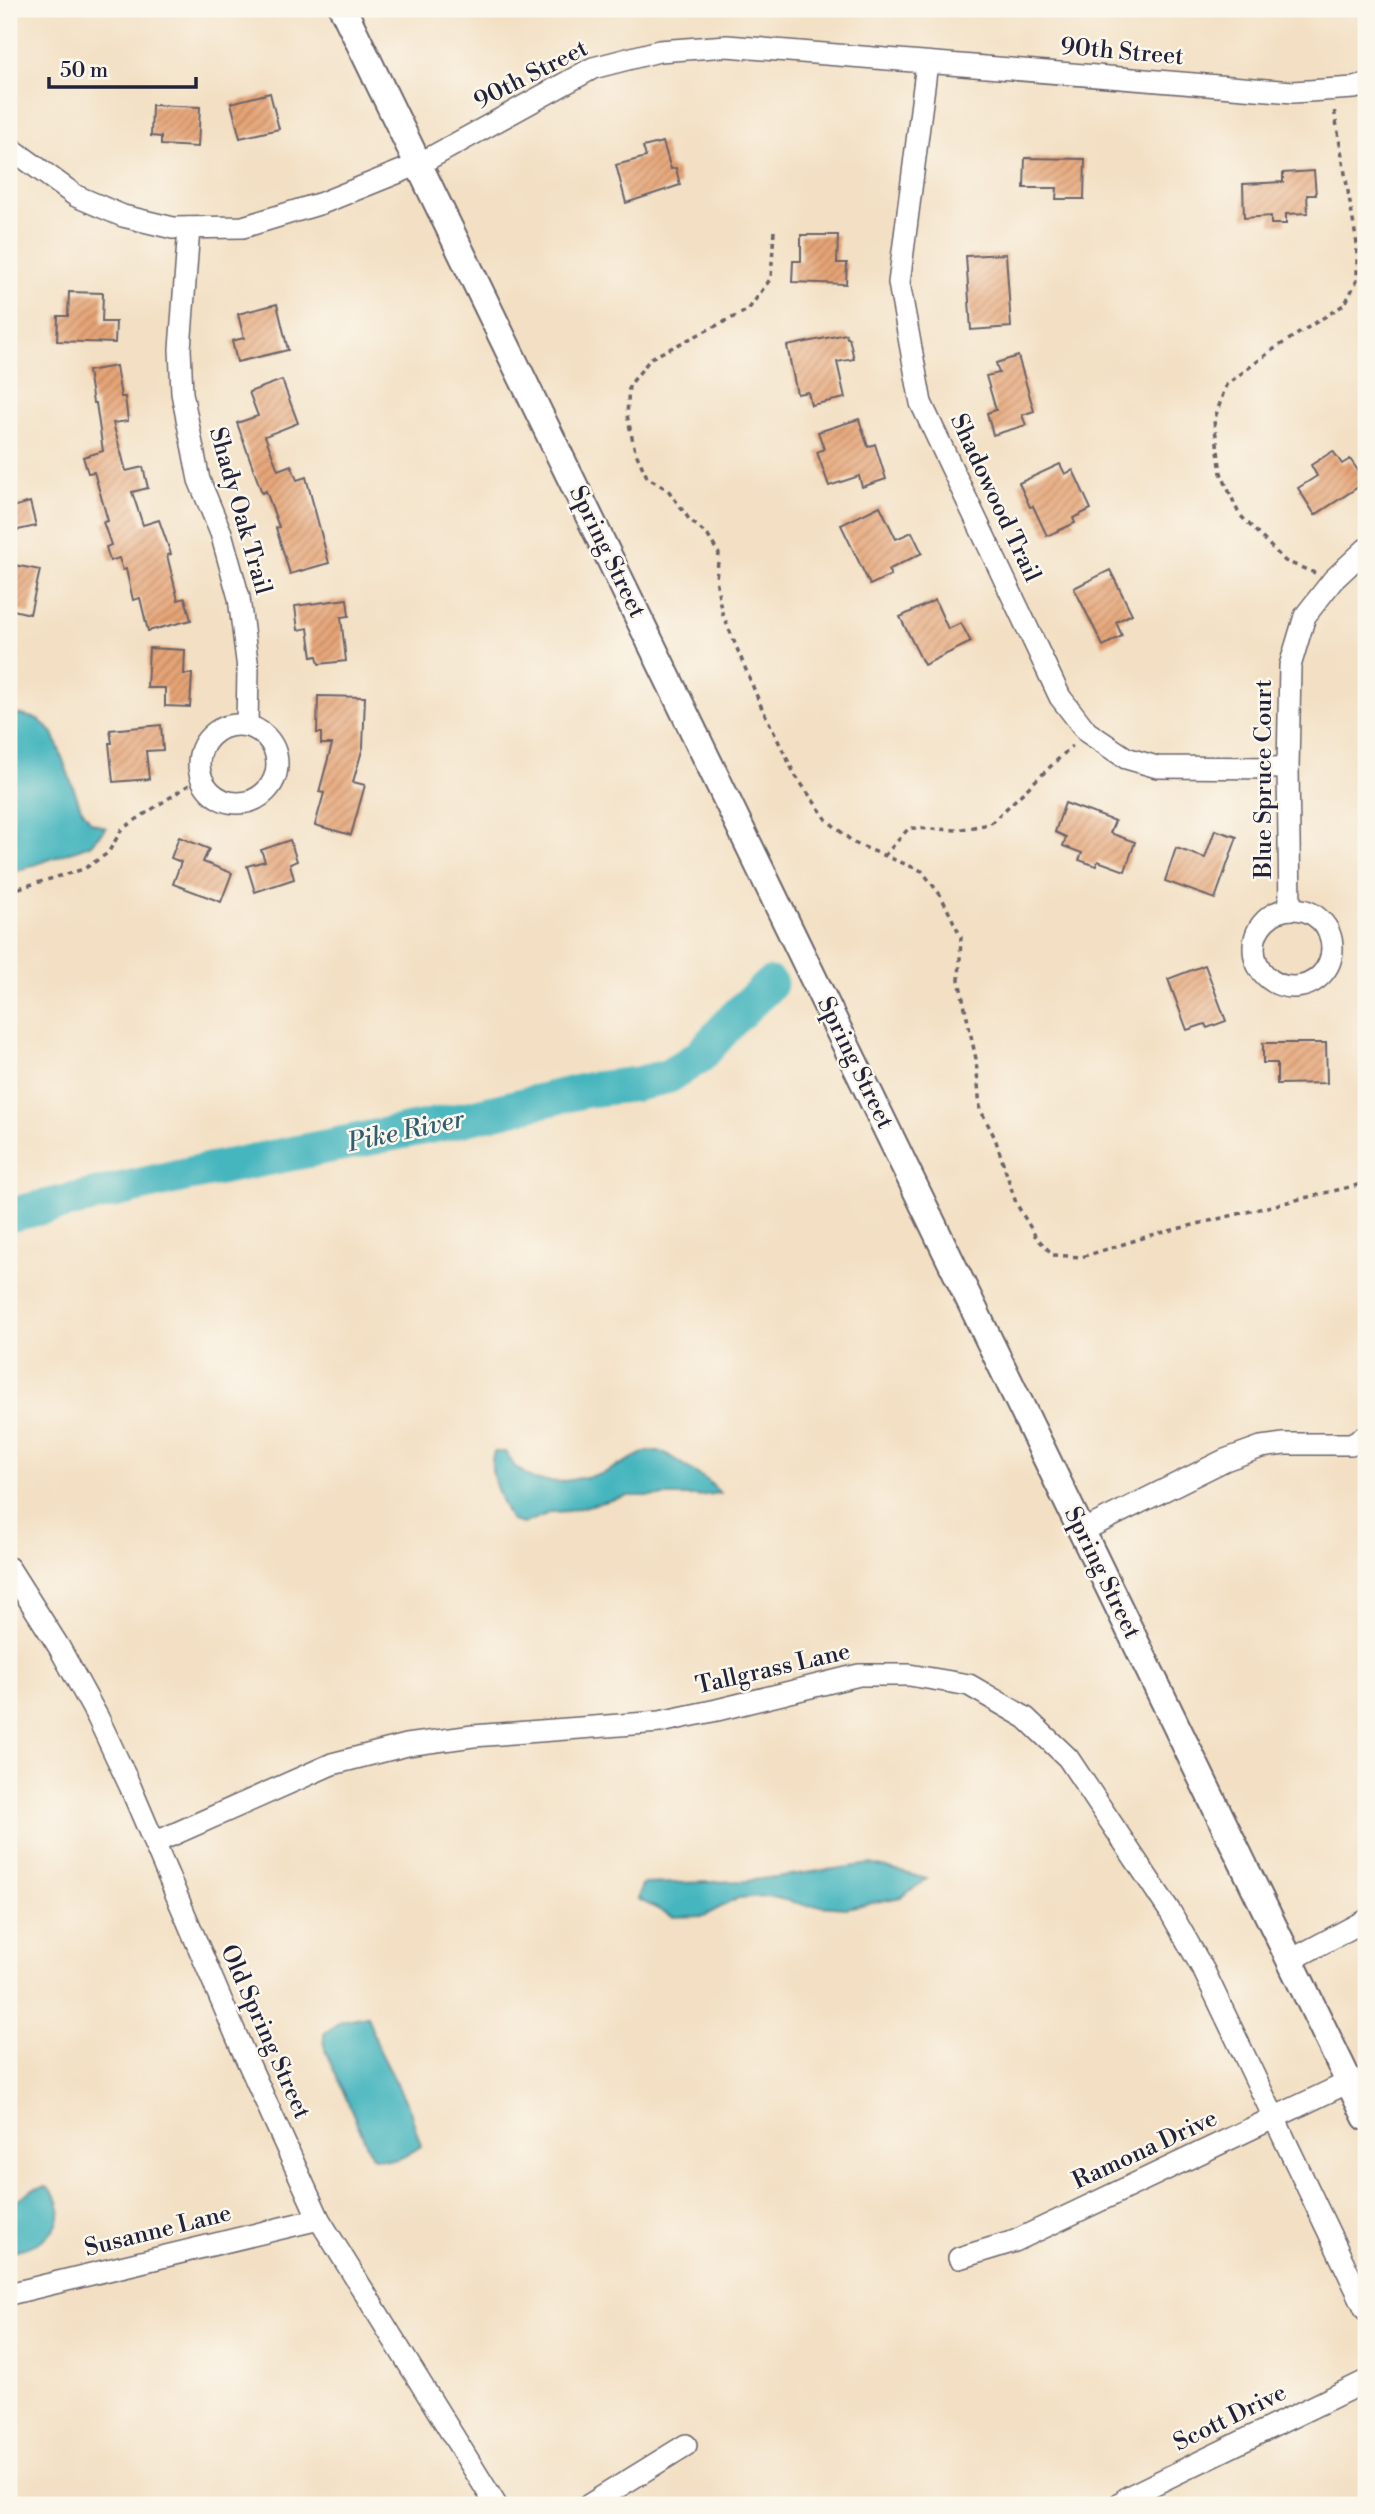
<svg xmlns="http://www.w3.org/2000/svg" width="1375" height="2514" font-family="'Libre Bodoni',serif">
  <defs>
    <pattern id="building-hatch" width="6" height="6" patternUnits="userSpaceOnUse" patternTransform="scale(1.75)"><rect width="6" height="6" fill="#e6a476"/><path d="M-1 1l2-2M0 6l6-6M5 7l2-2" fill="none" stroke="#ba8562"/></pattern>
  </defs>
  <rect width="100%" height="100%" fill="#fbf7ec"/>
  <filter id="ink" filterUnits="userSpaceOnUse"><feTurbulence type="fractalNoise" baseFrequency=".0143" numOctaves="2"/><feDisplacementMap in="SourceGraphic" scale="14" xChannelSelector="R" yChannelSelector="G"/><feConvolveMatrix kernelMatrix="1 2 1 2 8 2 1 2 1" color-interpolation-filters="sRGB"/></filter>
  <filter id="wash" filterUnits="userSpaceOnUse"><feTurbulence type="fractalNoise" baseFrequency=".00686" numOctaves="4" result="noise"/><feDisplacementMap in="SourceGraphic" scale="28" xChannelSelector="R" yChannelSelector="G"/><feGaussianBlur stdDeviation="1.57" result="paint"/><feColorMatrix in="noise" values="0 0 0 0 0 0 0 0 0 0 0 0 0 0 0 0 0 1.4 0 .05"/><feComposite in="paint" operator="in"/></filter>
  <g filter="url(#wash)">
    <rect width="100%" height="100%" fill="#f3e0c4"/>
    <g fill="#45b5be" stroke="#346c7c" stroke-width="2">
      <polygon points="17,714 38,719 53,733 81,808 91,822 106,828 90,845 9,874 9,717"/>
      <path d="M647 1451 665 1453 708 1481 720 1493 697 1496H627L568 1511 551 1512 523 1524 511 1521C502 1503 486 1471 494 1452H506L514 1466 534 1480 559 1482 602 1474Z"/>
      <polygon points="871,1864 927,1879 901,1897 846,1908 806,1905 768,1896 738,1898 704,1916 673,1917 638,1899 642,1884 746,1881"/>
      <path d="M367 2016 379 2049 409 2108 421 2146C400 2160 397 2163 372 2157L325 2050 324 2034 341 2021Z"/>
      <path d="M46 2187C65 2199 63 2225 45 2238 35 2246 21 2249 9 2252V2206L33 2189Z"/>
    </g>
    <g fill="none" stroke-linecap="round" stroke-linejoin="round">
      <polyline stroke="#45b5be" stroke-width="35" points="9,1215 189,1174 451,1122 587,1090 637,1084 669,1076 700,1056 735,1017 770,984"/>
    </g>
    <g id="blocks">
      <g fill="url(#building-hatch)">
        <polygon points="270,93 279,129 240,138 231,103"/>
        <polygon points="152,105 200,107 198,147 161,145 161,137 151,136"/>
        <polygon points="663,142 671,169 676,168 680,185 626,203 616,165 646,157 643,147"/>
        <polygon points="1025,158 1085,159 1084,199 1056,199 1057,188 1024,188"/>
        <polygon points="1314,171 1316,195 1307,195 1308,213 1286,214 1286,224 1271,224 1271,216 1244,218 1243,184 1283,182 1283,173"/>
        <polygon points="801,235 838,235 837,263 847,263 846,284 792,282 793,261 801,261"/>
        <polygon points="1006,254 1011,327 971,330 966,256"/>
        <polygon points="69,292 103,293 102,322 116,322 115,343 57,341 58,316 68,316"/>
        <polygon points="277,304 288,350 237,362 232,341 244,338 238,314"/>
        <polygon points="846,334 847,338 849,338 854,359 837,362 845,398 811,405 808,392 797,394 787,346"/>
        <polygon points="1018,356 1034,411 1022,415 1026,425 993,435 987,413 996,410 986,376 999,373 996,363"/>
        <polygon points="116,366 121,397 125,397 128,421 113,423 126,471 143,467 148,488 132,492 143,525 159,520 171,554 167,555 178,600 185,598 191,620 148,631 140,598 133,600 126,569 123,570 119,558 110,561 106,547 111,545 103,522 108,521 94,472 88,473 83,457 103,451 96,403 93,403 88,371"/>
        <polygon points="282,380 298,423 265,436 278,470 291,465 297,480 306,477 329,563 290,574 276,528 279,527 266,491 262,493 237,423 258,416 249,392"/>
        <polygon points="859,419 868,447 875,444 886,479 862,487 859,476 829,486 817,452 824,449 818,432"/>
        <polygon points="1333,451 1342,464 1350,459 1366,482 1315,515 1298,488 1317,476 1311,465"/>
        <polygon points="1060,464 1065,474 1073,470 1091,509 1073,518 1075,523 1047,536 1033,506 1030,507 1019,483"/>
        <polygon points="30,502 36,526 9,532 9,508"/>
        <polygon points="880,506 896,539 912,532 922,553 888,570 891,575 870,585 841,525"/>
        <polygon points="9,564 40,570 30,614 9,609"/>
        <polygon points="1110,570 1132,614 1116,622 1122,636 1103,646 1074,588"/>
        <polygon points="347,599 349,616 341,617 346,661 319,664 317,656 312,657 308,628 298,630 295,606"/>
        <polygon points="935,600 948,629 961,623 971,642 924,665 900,617"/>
        <polygon points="149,648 185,650 184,674 192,674 190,707 165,706 165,688 147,688"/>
        <polygon points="318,696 365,697 363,747 353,782 365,785 351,835 315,825 324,793 319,792 332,744 321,744 321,733 317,733"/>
        <polygon points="161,725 163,750 146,751 149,779 113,782 109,743 112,743 110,730"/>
        <polygon points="1065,803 1115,821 1110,833 1135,842 1125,871 1098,861 1096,866 1079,860 1082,853 1063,846 1066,837 1055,832"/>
        <polygon points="1215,830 1237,837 1215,899 1165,881 1176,848 1205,858"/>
        <polygon points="179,837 209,849 203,862 232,873 221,902 173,884 181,862 171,858"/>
        <polygon points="290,840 297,861 290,864 294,879 255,892 247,866 265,861 261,850"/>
        <polygon points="1205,965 1226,1021 1207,1028 1205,1024 1187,1030 1168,979"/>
        <polygon points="1263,1043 1326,1043 1327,1083 1277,1084 1277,1063 1263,1063"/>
      </g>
    </g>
  </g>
  <g filter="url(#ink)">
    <use href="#blocks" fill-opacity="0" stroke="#6b646b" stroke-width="2"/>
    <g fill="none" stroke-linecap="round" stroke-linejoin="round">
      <g stroke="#6b646b" stroke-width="24">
        <g id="minor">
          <polyline points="927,63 899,283 921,403 1060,697 1087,732 1126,758 1157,767 1288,768"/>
          <polyline points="9,147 76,196 123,216 173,228 243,227 322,203 419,164 593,68 659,51 727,46 1293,92 1354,88 1366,85"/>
          <polyline points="189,228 180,349 182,393 199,480 221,533 239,598 248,669 247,725"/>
          <circle cx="238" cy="764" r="39"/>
          <circle cx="1293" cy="948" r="39"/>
          <polyline points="1290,909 1288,768 1290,666 1305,616 1333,580 1366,549"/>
          <polyline points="1082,1531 1225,1460 1261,1447 1284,1444 1351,1444 1366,1436"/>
          <polyline points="9,1568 59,1647 98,1718 130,1786 242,2049 319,2219 496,2505"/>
          <polyline points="154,1843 332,1764 407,1745 473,1736 660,1722 717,1710 859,1675 909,1675 969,1685 1026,1718 1068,1758 1171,1913 1204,1971 1366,2310"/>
          <polyline points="1291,1960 1366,1920"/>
          <polyline points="959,2258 1015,2241 1349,2082"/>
          <polyline points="9,2294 319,2219"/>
          <polyline points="589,2505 686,2445"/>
          <polyline points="1118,2505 1128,2497 1366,2381"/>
        </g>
      </g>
      <g stroke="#6b646b" stroke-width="30">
        <polyline id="major" points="343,9 1366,2117"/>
      </g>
      <g stroke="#6b646b" stroke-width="3.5" stroke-dasharray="5 5" stroke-linecap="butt">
        <polyline points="774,231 771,278 748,310 651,358 629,386 627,415 635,451 647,477 668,490 689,519 708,536 719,554 716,578 721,610 761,706 795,775 827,820 854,843 922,871 941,896 961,937 959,980 976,1059 980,1109 995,1138 1016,1203 1036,1237 1053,1255 1082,1257 1152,1235 1366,1183"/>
        <polyline points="1315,573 1285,561 1239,514 1221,473 1214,421 1226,385 1274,349 1345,304 1357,280 1357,244 1334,109"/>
        <polyline points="884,856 909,828 957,830 990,824 1072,746"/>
        <polyline points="9,891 84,869 108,853 122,829 201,777"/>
      </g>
      <use href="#minor" stroke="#fff" stroke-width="21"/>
      <use href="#major" stroke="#fff" stroke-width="26"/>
    </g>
  </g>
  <g text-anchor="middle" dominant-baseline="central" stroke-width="5" stroke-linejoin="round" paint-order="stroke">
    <g font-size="24" fill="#22223b" stroke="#fbf7ec">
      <text transform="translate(1122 52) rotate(5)">90th Street</text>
      <text transform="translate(531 75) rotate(-27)">90th Street</text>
      <text transform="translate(995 498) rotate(65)">Shadowood Trail</text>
      <text transform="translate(240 511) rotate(74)">Shady Oak Trail</text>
      <text transform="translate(607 552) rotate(64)">Spring Street</text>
      <text transform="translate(1264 779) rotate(-90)">Blue Spruce Court</text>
      <text transform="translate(855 1063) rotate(64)">Spring Street</text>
      <text transform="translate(1102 1573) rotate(64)">Spring Street</text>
      <text transform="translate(773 1669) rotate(-13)">Tallgrass Lane</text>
      <text transform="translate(265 2032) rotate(66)">Old Spring Street</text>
      <text transform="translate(1145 2150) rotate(-25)">Ramona Drive</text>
      <text transform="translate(158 2231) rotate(-14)">Susanne Lane</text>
      <text transform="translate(1230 2418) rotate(-26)">Scott Drive</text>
    </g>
    <g font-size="26" font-style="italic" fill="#305d6f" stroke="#fbf7ec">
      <text transform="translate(406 1131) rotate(-12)">Pike River</text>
    </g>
  </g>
  <rect width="1375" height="2514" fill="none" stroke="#fbf7ec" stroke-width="35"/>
  <path d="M49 77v10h147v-10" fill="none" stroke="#22223b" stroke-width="3.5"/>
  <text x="60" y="77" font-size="21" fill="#22223b" stroke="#fbf7ec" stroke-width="5" paint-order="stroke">50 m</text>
</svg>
